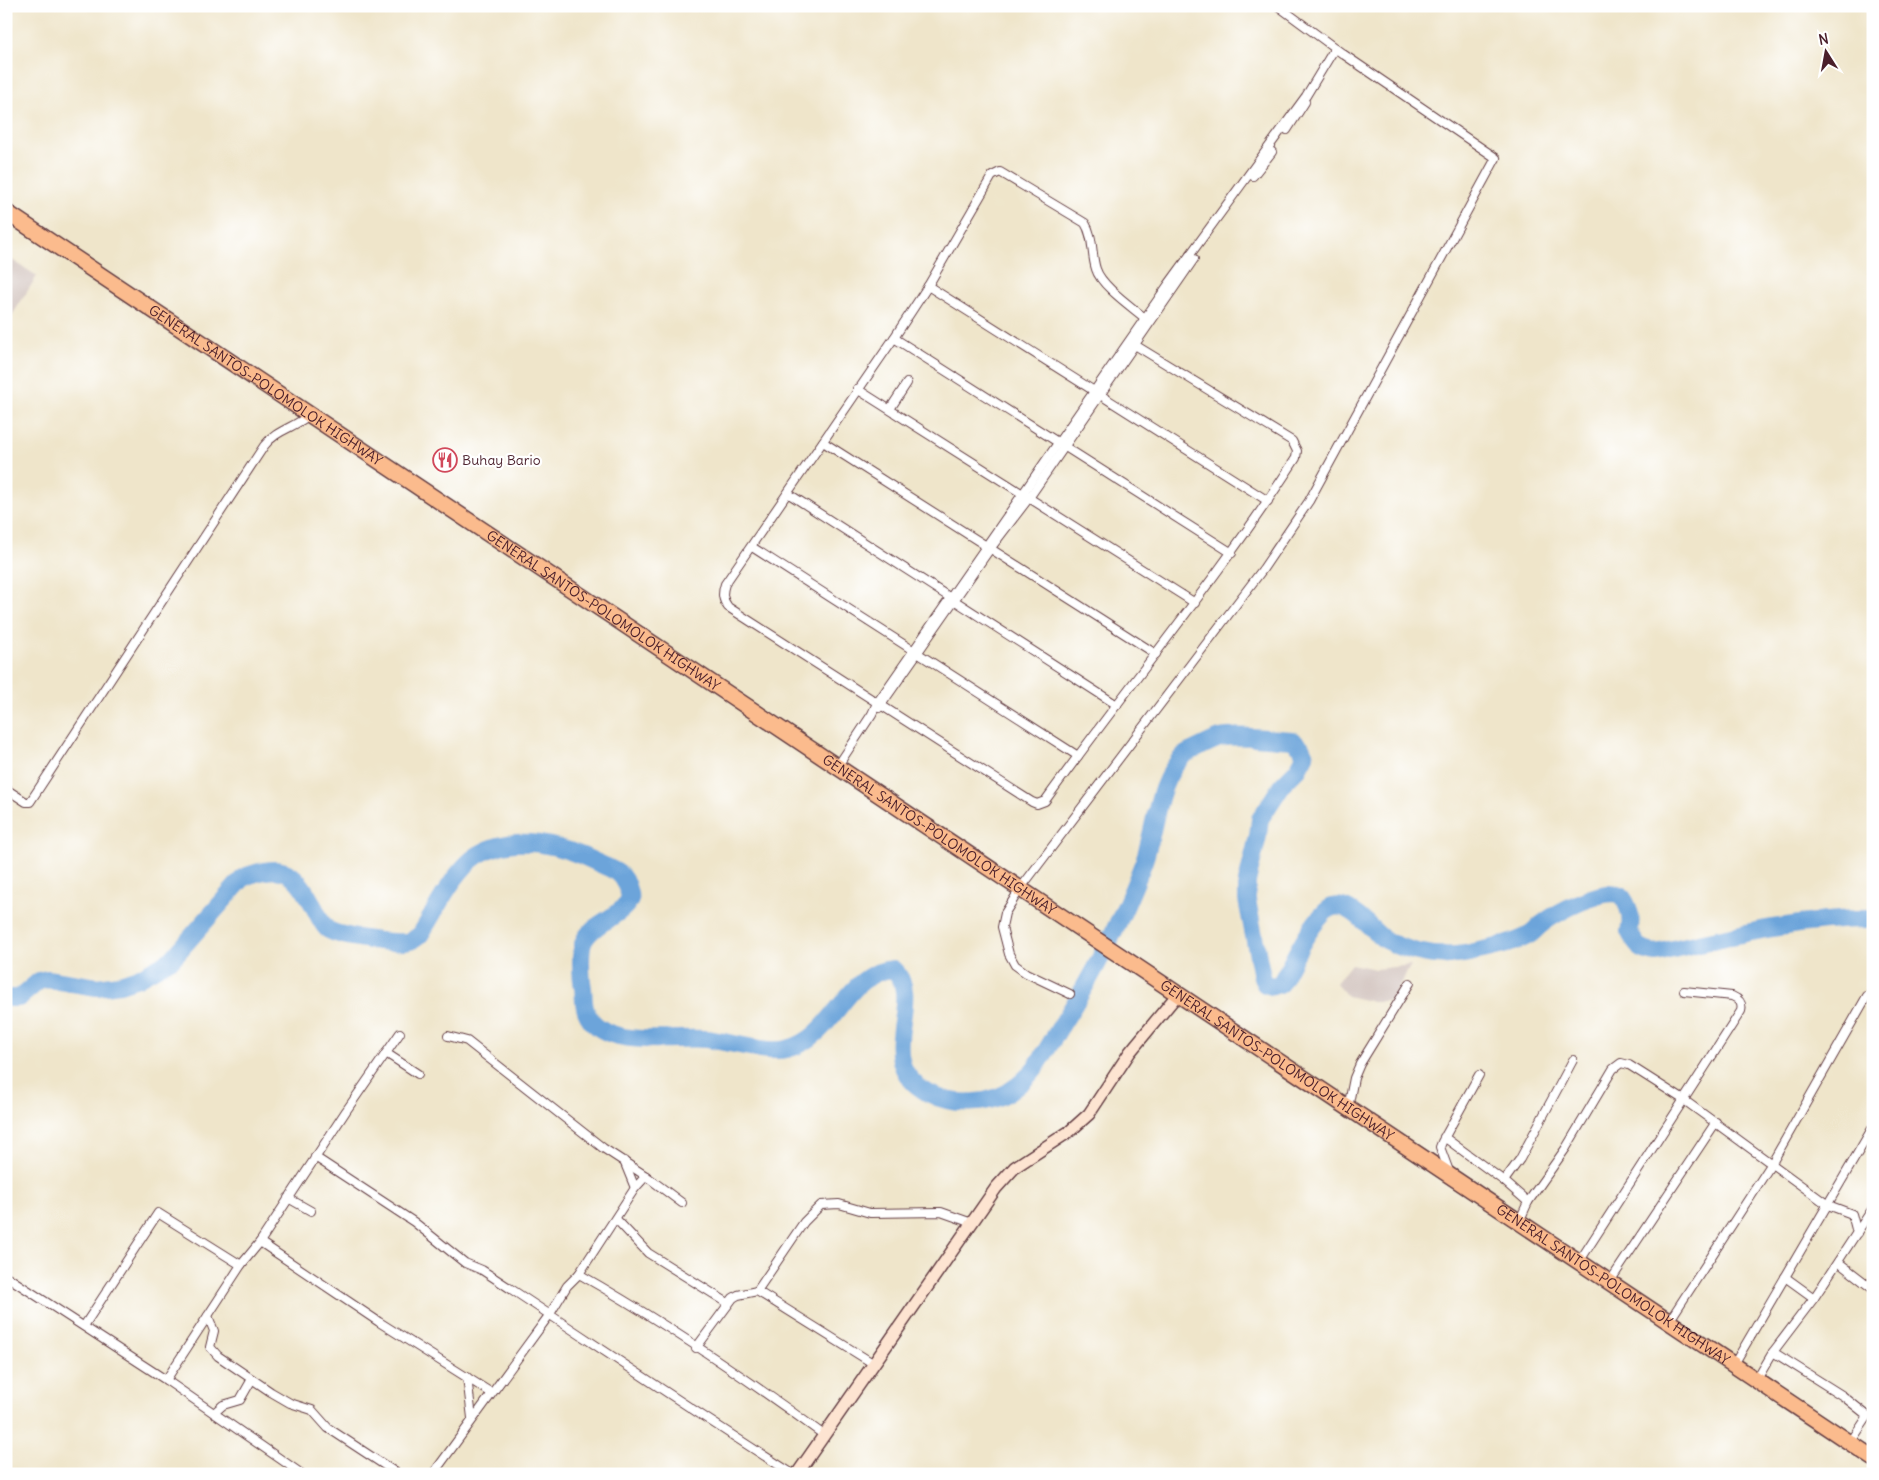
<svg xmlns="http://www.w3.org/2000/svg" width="1879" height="1480" font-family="Delius,sans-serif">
  <rect width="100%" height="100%" fill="#fff"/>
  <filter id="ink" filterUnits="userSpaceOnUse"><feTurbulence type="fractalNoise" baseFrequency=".02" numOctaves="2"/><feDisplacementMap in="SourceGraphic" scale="10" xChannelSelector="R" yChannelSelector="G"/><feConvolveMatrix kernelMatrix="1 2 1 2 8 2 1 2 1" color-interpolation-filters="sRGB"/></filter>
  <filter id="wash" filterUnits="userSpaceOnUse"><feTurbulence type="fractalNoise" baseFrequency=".0096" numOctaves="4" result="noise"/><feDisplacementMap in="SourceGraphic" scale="20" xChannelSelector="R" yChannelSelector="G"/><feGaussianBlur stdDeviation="1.12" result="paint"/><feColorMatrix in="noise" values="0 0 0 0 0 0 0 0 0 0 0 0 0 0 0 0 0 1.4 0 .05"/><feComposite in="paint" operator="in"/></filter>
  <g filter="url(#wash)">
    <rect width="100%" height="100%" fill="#efe5ca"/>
    <g fill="#cfc0ba">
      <polygon points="6,256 37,276 6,325"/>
      <polygon points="1351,964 1376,969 1411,965 1390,1001 1369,1001 1347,996 1336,983"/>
    </g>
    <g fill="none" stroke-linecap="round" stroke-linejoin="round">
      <path stroke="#6ca4da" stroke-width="18" d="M6 998H19L39 981 47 979 97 987 120 984 138 978 172 959 244 877C286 861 297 873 315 909 318 915 322 924 327 929 337 937 397 945 410 941 413 940 417 937 420 935 435 912 454 870 478 855 514 832 562 845 598 863 604 866 613 869 618 873 626 879 629 891 630 900 619 918 596 921 585 939 579 948 581 977 583 988 584 995 583 1004 586 1011 601 1051 672 1036 705 1039 729 1041 764 1054 787 1049 836 1038 844 972 893 969 927 999 868 1060 928 1093 955 1107 993 1106 1017 1086 1037 1071 1046 1050 1059 1029 1093 976 1122 920 1144 861 1156 826 1156 783 1183 756 1187 752 1195 750 1200 747 1206 744 1214 740 1220 738 1237 734 1274 739 1292 740L1301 747 1305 756 1298 769 1282 785 1260 819 1258 836 1247 882V900L1262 977 1265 984 1272 986 1280 984C1294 960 1305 931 1326 911 1345 893 1373 933 1385 940 1411 953 1441 959 1470 953 1490 948 1513 945 1531 934 1535 931 1538 927 1542 924 1557 912 1604 887 1621 895 1629 906 1633 918 1629 931 1636 946 1640 951 1656 953 1726 937 1801 918 1873 919"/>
    </g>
  </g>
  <g filter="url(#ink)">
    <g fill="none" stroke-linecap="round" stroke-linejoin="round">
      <g stroke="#633d43" stroke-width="10">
        <g id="street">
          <polyline points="1287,130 1305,102"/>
          <polyline points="1253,176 1272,152"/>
          <polyline points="928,286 1268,501"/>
          <path d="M894 338 928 286 992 176 1000 172 1085 223C1094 237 1091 254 1096 269 1101 286 1132 307 1146 319"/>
          <path d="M1130 342 1292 441 1297 451 1296 458C1219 577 1128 686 1045 801L1037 804 1032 802 728 607C722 599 722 593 725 584L894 338 1232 553"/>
          <polyline points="857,389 1195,603"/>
          <polyline points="890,409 907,383"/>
          <polyline points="823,442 1156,654"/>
          <polyline points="789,494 1117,705"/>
          <polyline points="752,547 1078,756"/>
          <polyline points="879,708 990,549 1029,498 1194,259"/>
          <polyline points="837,767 872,714 877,703 1168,285 1306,96 1335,48"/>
          <path d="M6 789 26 802H30L264 446C276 430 294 428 309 415"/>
          <polyline points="1070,994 1026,973 1015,965 1009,954 1002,927 1005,913 1020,889 1263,569 1309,501 1496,158 1343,54 1278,6"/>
          <polyline points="448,1036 467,1041 603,1148 646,1176"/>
          <polyline points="386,1053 418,1074"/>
          <polyline points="1348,1108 1354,1078 1360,1064 1410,983"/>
          <polyline points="1444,1137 1504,1181 1528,1202 1519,1222"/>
          <path d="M315 1157 414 1222 465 1263 482 1270C586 1338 688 1408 793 1474"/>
          <polyline points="624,1161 635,1188"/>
          <polyline points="1450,1174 1440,1147 1442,1142 1479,1075"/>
          <polyline points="1504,1181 1520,1159 1573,1060"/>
          <polyline points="288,1198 311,1211"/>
          <polyline points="1528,1202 1566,1148 1613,1069 1621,1063 1629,1065 1684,1100 1828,1205 1852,1214 1857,1233"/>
          <polyline points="616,1219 648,1253 728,1303"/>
          <polyline points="260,1242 346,1111 400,1033"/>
          <path d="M1579 1262 1741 1011C1743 1003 1739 999 1732 996L1684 991"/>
          <polyline points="1838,1262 1873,1289"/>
          <polyline points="241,1265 260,1242 379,1322 490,1392"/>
          <polyline points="579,1274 635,1188 646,1176 682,1203"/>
          <polyline points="6,1276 166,1380 302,1474"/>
          <polyline points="1785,1277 1814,1298"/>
          <polyline points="1609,1283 1716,1122"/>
          <polyline points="757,1291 804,1222 821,1205 839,1204 870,1213 941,1212 972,1223"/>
          <polyline points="208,1316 214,1331 210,1347 218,1356 271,1392 290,1403 312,1410 328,1428 398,1474"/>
          <polyline points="1668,1323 1772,1163 1867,996"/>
          <polyline points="84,1326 158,1213 241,1265 166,1380"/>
          <polyline points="696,1348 733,1298 738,1295 757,1291 874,1364"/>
          <polyline points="1773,1352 1843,1396 1868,1416 1850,1443"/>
          <polyline points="1733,1366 1873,1127"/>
          <polyline points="467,1377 472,1418"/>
          <polyline points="1756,1381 1773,1352 1814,1298 1873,1208"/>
          <polyline points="214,1413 223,1405 240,1400 252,1379"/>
          <path d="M433 1474 550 1314 567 1286 579 1274C664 1322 746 1378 824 1435"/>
        </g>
      </g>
      <g stroke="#633d43" stroke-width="14">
        <polyline id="secondary" points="797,1474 996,1188 1015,1167 1070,1131 1089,1114 1130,1052 1178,994"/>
      </g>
      <g stroke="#633d43" stroke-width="18">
        <g id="highway">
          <path id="s1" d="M6 212 1873 1458"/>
        </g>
      </g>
      <use href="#street" stroke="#fff" stroke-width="8"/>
      <use href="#secondary" stroke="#fde4d1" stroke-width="11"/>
      <use href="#highway" stroke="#fbbb8d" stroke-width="15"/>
    </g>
  </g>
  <defs>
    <g id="restaurant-ring" transform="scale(1.25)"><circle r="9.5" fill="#fff" stroke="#d1495b" stroke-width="1.5"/><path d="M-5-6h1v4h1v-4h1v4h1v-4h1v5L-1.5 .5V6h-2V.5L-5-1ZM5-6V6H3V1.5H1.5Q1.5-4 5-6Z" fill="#d1495b"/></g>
  </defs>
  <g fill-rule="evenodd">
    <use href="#restaurant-ring" x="445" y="460"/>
  </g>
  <g text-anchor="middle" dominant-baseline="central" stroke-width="4.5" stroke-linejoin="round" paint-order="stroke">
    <g font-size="14" fill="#4a1f2b" stroke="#fff">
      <text stroke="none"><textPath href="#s1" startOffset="312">GENERAL SANTOS-POLOMOLOK HIGHWAY</textPath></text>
      <text stroke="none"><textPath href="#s1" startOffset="718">GENERAL SANTOS-POLOMOLOK HIGHWAY</textPath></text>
      <text stroke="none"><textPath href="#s1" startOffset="1122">GENERAL SANTOS-POLOMOLOK HIGHWAY</textPath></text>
      <text stroke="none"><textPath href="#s1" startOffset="1528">GENERAL SANTOS-POLOMOLOK HIGHWAY</textPath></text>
      <text stroke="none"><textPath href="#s1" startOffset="1932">GENERAL SANTOS-POLOMOLOK HIGHWAY</textPath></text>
    </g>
    <g font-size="14" fill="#4a1f2b" stroke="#fff" text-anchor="start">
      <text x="462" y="460">Buhay Bario</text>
    </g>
  </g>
  <rect width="1879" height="1480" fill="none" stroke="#fff" stroke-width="25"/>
  <g transform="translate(1826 52) rotate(349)" stroke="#ffffff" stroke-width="4" paint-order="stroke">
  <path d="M0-4L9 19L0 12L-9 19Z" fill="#4a1f2b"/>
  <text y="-8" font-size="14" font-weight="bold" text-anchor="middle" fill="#4a1f2b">N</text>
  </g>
</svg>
